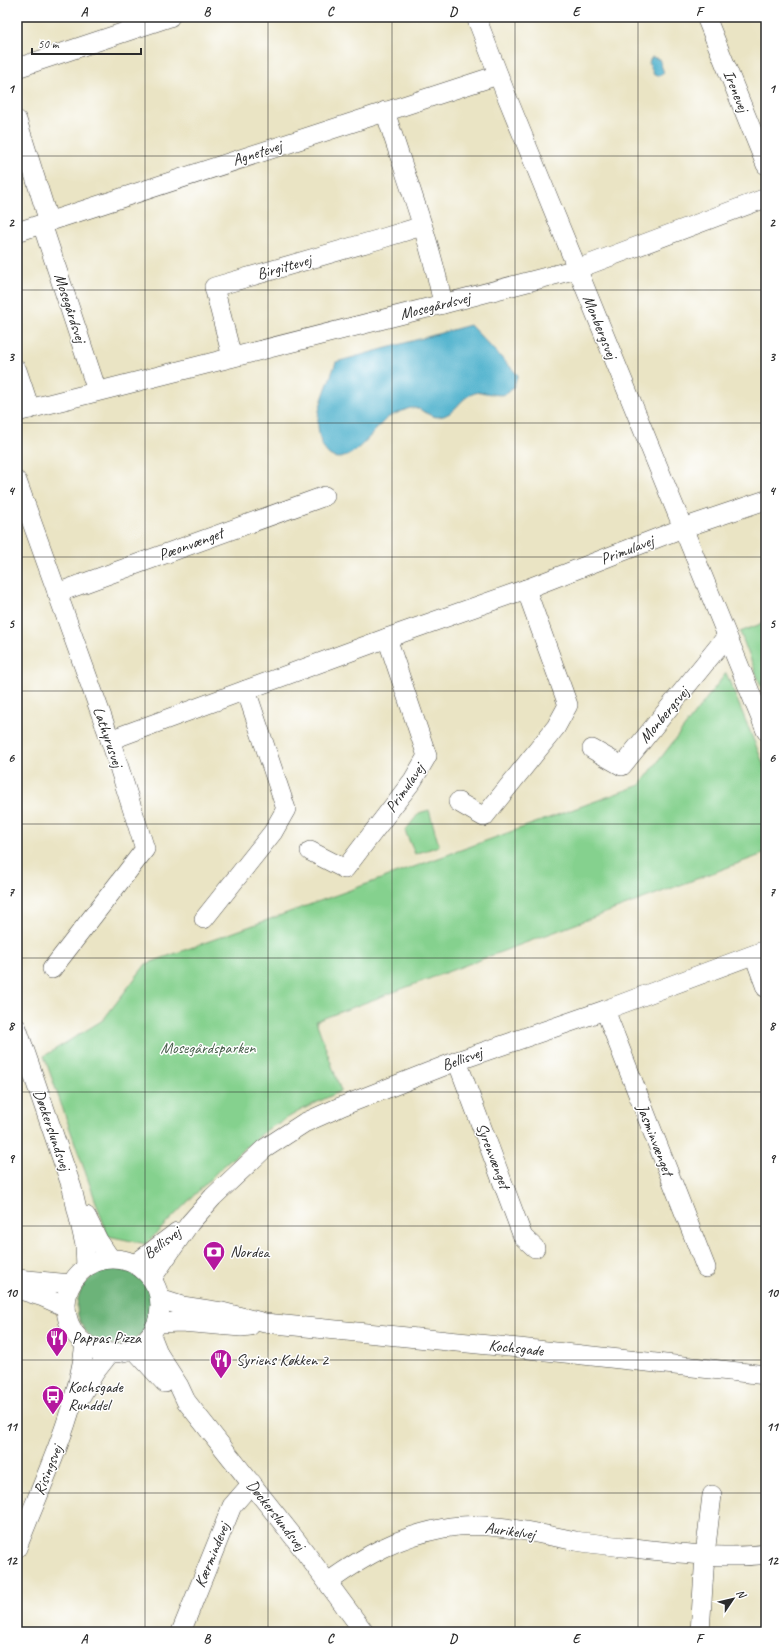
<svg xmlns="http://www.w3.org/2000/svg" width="783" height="1649" font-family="Caveat,sans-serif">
  <rect width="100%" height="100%" fill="#fff"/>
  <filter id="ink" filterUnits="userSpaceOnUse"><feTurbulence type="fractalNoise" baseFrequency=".025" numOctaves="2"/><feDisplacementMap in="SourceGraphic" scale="8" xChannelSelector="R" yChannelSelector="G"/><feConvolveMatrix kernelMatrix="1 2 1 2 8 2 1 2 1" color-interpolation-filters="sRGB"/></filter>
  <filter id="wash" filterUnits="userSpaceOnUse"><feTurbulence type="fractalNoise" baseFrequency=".012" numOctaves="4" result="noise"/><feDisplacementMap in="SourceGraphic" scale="16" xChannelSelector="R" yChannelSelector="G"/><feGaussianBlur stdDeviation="0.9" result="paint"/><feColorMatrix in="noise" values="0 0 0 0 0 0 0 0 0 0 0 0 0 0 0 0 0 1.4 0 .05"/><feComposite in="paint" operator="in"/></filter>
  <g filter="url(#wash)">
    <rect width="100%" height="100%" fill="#eae4c4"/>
    <g fill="#85d18e" stroke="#587e5c">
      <polygon points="766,622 766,699 740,632"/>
      <polygon points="726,673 766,770 766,853 316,1021 341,1091 303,1109 268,1129 221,1168 146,1244 108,1236 44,1056 103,1020 146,964 640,785"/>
      <polygon points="429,810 439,846 415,854 405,831 419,813"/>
      <polygon points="521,1626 579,1632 512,1632"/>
    </g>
    <circle fill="#6cb379" stroke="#4c6f52" cx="115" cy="1307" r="38"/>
    <g fill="#4db1cc" stroke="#3c6e7c">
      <polygon points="652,57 659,59 664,73 659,76 654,75 649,63 650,60"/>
      <path d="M470 325 518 375C516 380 514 388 510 391 502 400 485 390 475 393 459 397 456 416 438 417 427 417 419 404 407 409 401 412 391 415 386 419 374 430 349 467 331 456 319 449 316 424 319 411 322 396 331 377 336 362Z"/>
    </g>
  </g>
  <g filter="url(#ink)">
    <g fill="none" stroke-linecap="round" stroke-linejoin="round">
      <g stroke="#484742" stroke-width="20">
        <g id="minor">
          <polyline points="476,17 505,92 766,731"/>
          <polyline points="706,17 766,165"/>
          <polyline points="17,68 170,17"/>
          <path d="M385 111C405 175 430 239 443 304"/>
          <polyline points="17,120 49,222"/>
          <polyline points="42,224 97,391"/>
          <polyline points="17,232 498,75"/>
          <polyline points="232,357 214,287 380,239 422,226"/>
          <polyline points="17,370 30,409"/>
          <polyline points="17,412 443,304 577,269 766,198"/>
          <polyline points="17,481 111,742 145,849 52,969"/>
          <polyline points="57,593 325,496"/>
          <polyline points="110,740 387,638 526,589 683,528 766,500"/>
          <polyline points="592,749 622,766 727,636"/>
          <polyline points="458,802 484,817 556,727 568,705 526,589"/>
          <polyline points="310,851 345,869 413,780 427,756 387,638"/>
          <polyline points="204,919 273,832 286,809 246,690"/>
          <polyline points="754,955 766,988"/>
          <polyline points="605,1010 706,1268"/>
          <polyline points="17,1028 72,1188 85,1245 86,1267"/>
          <polyline points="457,1061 523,1237 535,1248"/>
          <polyline points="86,1216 98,1240 110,1258"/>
          <circle cx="113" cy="1306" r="47"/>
          <polyline points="135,1264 177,1232"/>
          <polyline points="152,1278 190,1223 213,1197 264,1149 304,1123 340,1107 457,1061 605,1010 766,950"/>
          <polyline points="17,1279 71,1284"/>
          <polyline points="17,1289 43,1297 66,1307"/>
          <polyline points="160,1299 182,1306 222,1312 265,1323 519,1348 766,1375"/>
          <polyline points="158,1323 181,1322 241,1327 250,1326"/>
          <polyline points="151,1335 159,1355 179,1386 186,1401 296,1540 364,1632"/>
          <polyline points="134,1349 165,1383"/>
          <polyline points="81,1396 95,1372 110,1353"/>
          <path d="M17 1548C42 1483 77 1413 85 1344"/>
          <path d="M328 1582C366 1555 397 1537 444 1528 487 1520 534 1533 576 1541 601 1545 626 1547 651 1550 690 1554 728 1559 766 1554"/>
          <polyline points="181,1632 232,1506 252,1483"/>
          <polyline points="700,1632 705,1555 712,1495"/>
        </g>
      </g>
      <use href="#minor" stroke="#fff" stroke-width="19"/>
    </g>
  </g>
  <path fill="none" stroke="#2b2b2b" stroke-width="1" stroke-opacity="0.55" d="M145 17V1632M268 17V1632M392 17V1632M515 17V1632M638 17V1632M17 156H766M17 290H766M17 423H766M17 557H766M17 691H766M17 824H766M17 958H766M17 1092H766M17 1226H766M17 1360H766M17 1493H766"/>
  <defs>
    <g id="bank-pin" transform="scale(1.15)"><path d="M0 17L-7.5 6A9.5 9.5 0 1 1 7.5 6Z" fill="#b5179e" stroke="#fff"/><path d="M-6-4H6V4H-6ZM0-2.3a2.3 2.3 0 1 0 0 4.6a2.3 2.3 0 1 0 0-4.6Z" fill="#fff"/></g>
    <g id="restaurant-pin" transform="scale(1.15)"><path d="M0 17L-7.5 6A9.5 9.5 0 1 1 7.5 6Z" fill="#b5179e" stroke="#fff"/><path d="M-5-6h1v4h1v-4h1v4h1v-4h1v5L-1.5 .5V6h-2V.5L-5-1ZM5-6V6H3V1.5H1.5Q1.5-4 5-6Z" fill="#fff"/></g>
    <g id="bus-pin" transform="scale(1.15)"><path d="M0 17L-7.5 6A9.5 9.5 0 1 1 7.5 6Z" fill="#b5179e" stroke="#fff"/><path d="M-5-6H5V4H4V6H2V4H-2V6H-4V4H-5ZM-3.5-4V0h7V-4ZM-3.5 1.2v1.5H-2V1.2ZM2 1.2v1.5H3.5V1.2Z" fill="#fff"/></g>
  </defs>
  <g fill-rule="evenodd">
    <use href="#bank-pin" x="214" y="1252"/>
    <use href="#restaurant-pin" x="57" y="1338"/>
    <use href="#restaurant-pin" x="221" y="1360"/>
    <use href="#bus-pin" x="53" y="1396"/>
  </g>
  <g text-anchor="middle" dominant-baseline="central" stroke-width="3" stroke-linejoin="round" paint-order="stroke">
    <g font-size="16" fill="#2b2b2b" stroke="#fff">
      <text transform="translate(736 91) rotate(68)">Irenevej</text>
      <text transform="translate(257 153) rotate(-18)">Agnetevej</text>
      <text transform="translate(284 267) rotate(-16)">Birgittevej</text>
      <text transform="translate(435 306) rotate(-14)">Mosegårdsvej</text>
      <text transform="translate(70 308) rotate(72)">Mosegårdsvej</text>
      <text transform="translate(600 327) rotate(68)">Monbergsvej</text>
      <text transform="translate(191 544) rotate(-20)">Pæonvænget</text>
      <text transform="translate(627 550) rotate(-21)">Primulavej</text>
      <text transform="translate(664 715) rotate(-50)">Monbergsvej</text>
      <text transform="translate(108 737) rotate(71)">Lathyrusvej</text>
      <text transform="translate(405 788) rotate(-55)">Primulavej</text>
      <text transform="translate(462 1059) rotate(-20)">Bellisvej</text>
      <text transform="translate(52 1130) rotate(71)">Døckerslundsvej</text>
      <text transform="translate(655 1140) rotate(69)">Jasminvænget</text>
      <text transform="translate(493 1156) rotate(69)">Syrenvænget</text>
      <text transform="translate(162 1243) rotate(-37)">Bellisvej</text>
      <text transform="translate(516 1348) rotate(6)">Kochsgade</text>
      <text transform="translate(48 1470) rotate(-68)">Risingsvej</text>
      <text transform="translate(276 1515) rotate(52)">Døckerslundsvej</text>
      <text transform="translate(510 1531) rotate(8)">Aurikelvej</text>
      <text transform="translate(212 1555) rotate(-68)">Kærmindevej</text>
    </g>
    <g font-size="16" fill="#465d49" stroke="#fff">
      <text x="208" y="1048">Mosegårdsparken</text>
    </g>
    <g font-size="16" fill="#2b2b2b" stroke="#fff" text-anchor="start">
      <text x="230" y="1252">Nordea</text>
      <text x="72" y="1338">Pappas Pizza</text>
      <text x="236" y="1360">Syriens Køkken 2</text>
      <text x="68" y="1387">Kochsgade<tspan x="68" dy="18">Runddel</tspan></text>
    </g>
  </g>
  <rect width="783" height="1649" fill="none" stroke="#fff" stroke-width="44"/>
  <g transform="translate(733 1599) rotate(55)" stroke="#ffffff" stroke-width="3" paint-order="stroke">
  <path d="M0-3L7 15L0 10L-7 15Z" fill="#2b2b2b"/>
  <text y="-6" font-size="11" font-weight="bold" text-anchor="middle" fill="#2b2b2b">N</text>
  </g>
  <path d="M32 48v6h109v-6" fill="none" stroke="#2b2b2b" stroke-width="2"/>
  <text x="38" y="48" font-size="12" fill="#2b2b2b" stroke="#ffffff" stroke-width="3" paint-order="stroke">50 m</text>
  <rect x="22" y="22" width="739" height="1605" fill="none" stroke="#2b2b2b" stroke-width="1.5"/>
  <g font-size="13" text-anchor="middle" font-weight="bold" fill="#2b2b2b">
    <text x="84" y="16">A</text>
    <text x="207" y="16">B</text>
    <text x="330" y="16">C</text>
    <text x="453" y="16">D</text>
    <text x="576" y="16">E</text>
    <text x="699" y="16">F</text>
    <text x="11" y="93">1</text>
    <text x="772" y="93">1</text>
    <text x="11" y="227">2</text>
    <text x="772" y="227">2</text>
    <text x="11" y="361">3</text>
    <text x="772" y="361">3</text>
    <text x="11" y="495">4</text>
    <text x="772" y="495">4</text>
    <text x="11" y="628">5</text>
    <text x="772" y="628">5</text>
    <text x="11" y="762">6</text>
    <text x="772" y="762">6</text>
    <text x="11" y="896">7</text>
    <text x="772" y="896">7</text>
    <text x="11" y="1030">8</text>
    <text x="772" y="1030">8</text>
    <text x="11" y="1163">9</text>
    <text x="772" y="1163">9</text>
    <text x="11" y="1297">10</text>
    <text x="772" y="1297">10</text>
    <text x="11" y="1431">11</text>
    <text x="772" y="1431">11</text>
    <text x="11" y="1565">12</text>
    <text x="772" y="1565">12</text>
    <text x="84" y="1643">A</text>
    <text x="207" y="1643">B</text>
    <text x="330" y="1643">C</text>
    <text x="453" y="1643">D</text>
    <text x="576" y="1643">E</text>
    <text x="699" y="1643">F</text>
  </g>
</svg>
